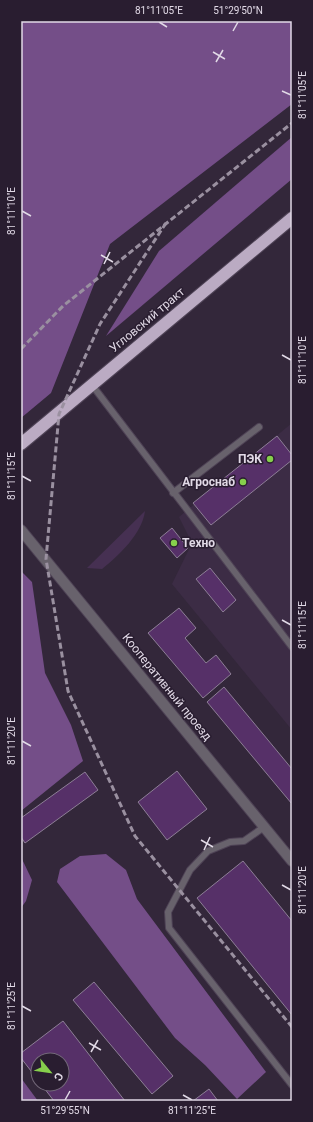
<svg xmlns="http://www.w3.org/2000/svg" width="313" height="1122" font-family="Roboto,sans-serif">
  <rect width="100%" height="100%" fill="#33273a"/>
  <polygon fill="#3c2c45" points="292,423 292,730 172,584 192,543 179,517"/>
  <path fill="#463052" d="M145 511C142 534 119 555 102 569L87 568Z"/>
  <g fill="#744e88">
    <polygon points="21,21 292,21 292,104 110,244 51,393 21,418"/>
    <polygon points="292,137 292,179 106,336 159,251"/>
    <polygon points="21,571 32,582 45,673 71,725 83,761 21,811"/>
    <polygon points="106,854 126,870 137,899 266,1072 237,1099 205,1065 175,1038 57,882 60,869 80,856"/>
    <polygon points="21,857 32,880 26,901 21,908"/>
    <polygon points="21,1078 38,1101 21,1101"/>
  </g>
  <g fill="#563068" stroke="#8d7e96">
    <polygon points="277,436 292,455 292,460 211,525 193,503"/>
    <polygon points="172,528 188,548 177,558 160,538"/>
    <polygon points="210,568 236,600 223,612 196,579"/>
    <polygon points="179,608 196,628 185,638 206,663 216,655 231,674 203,698 148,633"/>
    <polygon points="224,687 292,769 292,804 207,702"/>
    <polygon points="177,771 207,809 167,840 138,802"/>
    <polygon points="85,772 98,790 25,843 21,837 21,818"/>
    <polygon points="243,861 292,921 292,1015 197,898"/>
    <polygon points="94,982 173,1076 152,1094 73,1000"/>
    <polygon points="63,1021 125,1101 54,1101 41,1084 62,1084 62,1060 38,1060 38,1080 21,1058 21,1053"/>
    <polygon points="209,1089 218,1101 193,1101"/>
  </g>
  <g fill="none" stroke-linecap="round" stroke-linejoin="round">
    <g stroke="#4f4356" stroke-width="8">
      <g id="lane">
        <polyline points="92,385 292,647"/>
        <polyline points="173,493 259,427"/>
        <polyline points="264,827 244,841 230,842 208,851 190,870 168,912 169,928 292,1085"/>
      </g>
    </g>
    <g stroke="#4f4356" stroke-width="12">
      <polyline id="street" points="21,530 292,861"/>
    </g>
    <g stroke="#4f4356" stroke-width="14">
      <polyline id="highway" points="21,444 292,218"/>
    </g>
    <use href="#lane" stroke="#68626c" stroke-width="6"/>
    <use href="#street" stroke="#68626c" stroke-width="10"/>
    <use href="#highway" stroke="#bbabc3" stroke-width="12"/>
    <g stroke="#9a90a0" stroke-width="3" stroke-dasharray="6 3" stroke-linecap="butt">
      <polyline points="166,223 100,324 59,414 46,559 68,691 135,836 292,1027"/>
      <polyline points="21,349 63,306 292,123"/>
    </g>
  </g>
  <path fill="none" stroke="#e1d9e6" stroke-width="1.5" d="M159 22 167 27M233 31 238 22M213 52 225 59M216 62 223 50M282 91 291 95M22 211 31 216M101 255 113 262M104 264 110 252M282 355 291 360M22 476 31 481M282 620 291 625M22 741 31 746M201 840 213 847M204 850 210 837M282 885 291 890M22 1006 31 1011M89 1043 101 1050M91 1052 98 1040M183 1095 192 1100M65 1100 70 1091"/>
  <g fill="#86cf4c" stroke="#291d30" stroke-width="1.5">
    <circle cx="270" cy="459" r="4"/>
    <circle cx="243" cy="482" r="4"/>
    <circle cx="174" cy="543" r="4"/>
  </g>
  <g text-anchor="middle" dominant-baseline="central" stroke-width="3" stroke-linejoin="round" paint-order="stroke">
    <g font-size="12" fill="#e1d9e6" stroke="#291d30">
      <text transform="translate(147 320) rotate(-40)">Угловский тракт</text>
      <text transform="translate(167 687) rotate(51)">Кооперативный проезд</text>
    </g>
    <g font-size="12" font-weight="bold" fill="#e1d9e6" stroke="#291d30" text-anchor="end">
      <text x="262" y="459">ПЭК</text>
      <text x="235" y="482">Агроснаб</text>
      <text x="182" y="543" text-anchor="start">Техно</text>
    </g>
  </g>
  <rect width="313" height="1122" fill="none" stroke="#291d30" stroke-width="44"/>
  <g transform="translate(50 1072) rotate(119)"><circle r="19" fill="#291d30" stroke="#736879"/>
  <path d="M0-3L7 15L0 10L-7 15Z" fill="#86cf4c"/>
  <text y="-6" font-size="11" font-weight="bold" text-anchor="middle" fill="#e1d9e6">С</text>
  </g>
  <rect x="22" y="22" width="269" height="1078" fill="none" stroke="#e1d9e6" stroke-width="1.5"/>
  <g font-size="10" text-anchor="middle" fill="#e1d9e6">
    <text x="159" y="14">81°11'05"E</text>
    <text x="238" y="14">51°29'50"N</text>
    <text transform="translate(302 95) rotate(-90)" y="4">81°11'05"E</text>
    <text transform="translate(11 211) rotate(-90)" y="4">81°11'10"E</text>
    <text transform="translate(302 360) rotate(-90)" y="4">81°11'10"E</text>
    <text transform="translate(11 476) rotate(-90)" y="4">81°11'15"E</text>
    <text transform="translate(302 625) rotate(-90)" y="4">81°11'15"E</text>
    <text transform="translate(11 741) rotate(-90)" y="4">81°11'20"E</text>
    <text transform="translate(302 890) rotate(-90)" y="4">81°11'20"E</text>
    <text transform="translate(11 1006) rotate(-90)" y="4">81°11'25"E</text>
    <text x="65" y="1114">51°29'55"N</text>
    <text x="192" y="1114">81°11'25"E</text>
  </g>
</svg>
